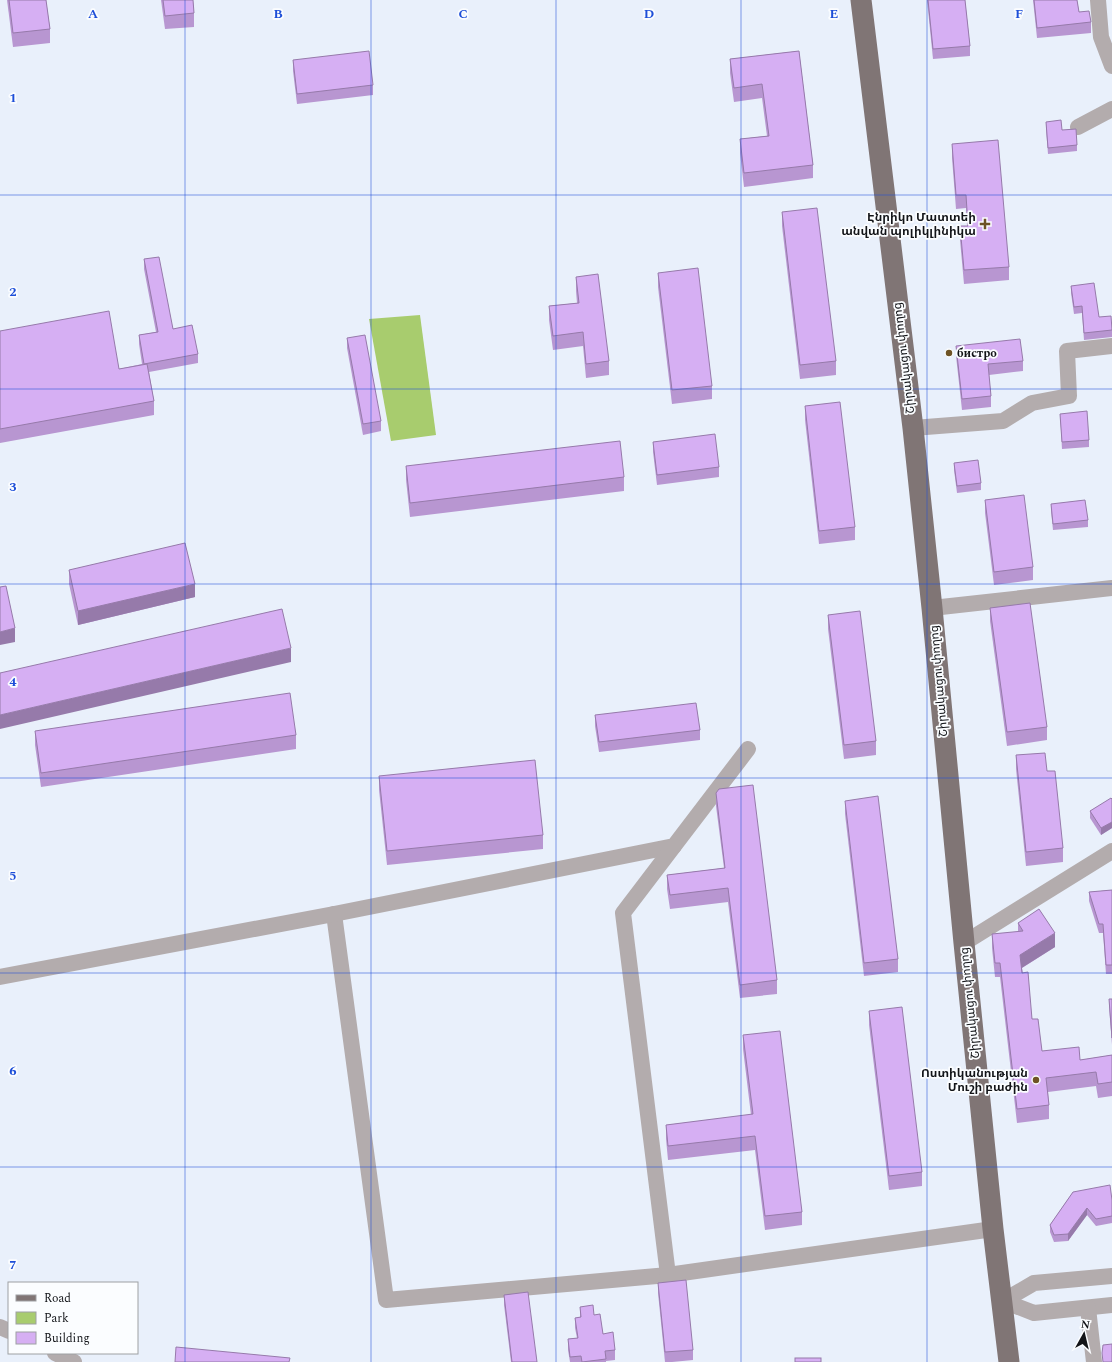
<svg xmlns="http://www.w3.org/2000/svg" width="1112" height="1362" font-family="Spectral,'Noto Sans Armenian',serif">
  <rect width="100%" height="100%" fill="#e9f0fb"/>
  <polygon fill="#a8cc6e" points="420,315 436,435 391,441 369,319"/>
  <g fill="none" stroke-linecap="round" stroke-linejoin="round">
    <g stroke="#b3acad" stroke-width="16">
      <polyline points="1098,0 1101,37 1112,66"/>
      <polyline points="1078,127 1112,109"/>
      <polyline points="913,428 1003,421 1032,403 1069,396 1067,351 1112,346"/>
      <polyline points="932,608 1112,588"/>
      <polyline points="334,914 386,1300 668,1275 993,1229"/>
      <polyline points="964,943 1112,851"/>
      <polyline points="0,977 334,914 674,846 748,749"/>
      <polyline points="668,1275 623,913 674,846"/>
      <polyline points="1003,1301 1034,1283 1112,1276"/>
      <polyline points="1003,1301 1034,1313 1112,1305"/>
      <polyline points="1088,1308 1094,1362"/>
      <polyline points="0,1327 9,1331"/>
      <polyline points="55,1353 74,1362"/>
    </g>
    <polyline stroke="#807575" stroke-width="21" points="861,0 913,428 932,608 964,943 993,1229 1009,1362"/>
  </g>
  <g fill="#b896d1">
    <polygon points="7,0 46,0 50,29 50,43 13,47"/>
    <polygon points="161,0 193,0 194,13 194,27 165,29"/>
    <polygon points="927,0 965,0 970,46 970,56 933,59"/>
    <polygon points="1033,0 1077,0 1079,12 1091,22 1091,33 1037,38"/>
    <polygon points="799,51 813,165 813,178 744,187 740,153 740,139 767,136 762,98 734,102 730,73 730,59"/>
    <polygon points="293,60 373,85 373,95 297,104 293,71"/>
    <polygon points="1046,122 1062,130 1077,145 1077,151 1048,154 1046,129"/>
    <polygon points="952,144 1009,267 1009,280 964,284 960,240 960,226 967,226 966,208 956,209 952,158"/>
    <polygon points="782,212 836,361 836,375 800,379 782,226"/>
    <polygon points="144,259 173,329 198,354 198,363 149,372 154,401 154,415 0,443 0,331 119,369 142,364 139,344 139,335 156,332 144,269"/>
    <polygon points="658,273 712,386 712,399 672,404 658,287"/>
    <polygon points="576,277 609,361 609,375 586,378 583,346 553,350 549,320 549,306 577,303 576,291"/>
    <polygon points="1071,286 1099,317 1112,330 1112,337 1084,340 1082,313 1074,314 1071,293"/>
    <polygon points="347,338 381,421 381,431 363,435 347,348"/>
    <polygon points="956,346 1023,361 1023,371 989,375 991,396 991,407 962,410 956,356"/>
    <polygon points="805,406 855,527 855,540 819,544 805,420"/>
    <polygon points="1060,414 1089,440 1089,447 1062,449"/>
    <polygon points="653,442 719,467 719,477 657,485 653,452"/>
    <polygon points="954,463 981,483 981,490 957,493 954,470"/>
    <polygon points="406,466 624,477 624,491 410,517 406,480"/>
    <polygon points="985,500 1033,567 1033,580 994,585 985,513"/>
    <polygon points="1051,504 1088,520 1088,527 1053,530 1051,511"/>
    <polygon points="69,570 195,597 78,625 69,584"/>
    <polygon points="990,608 1047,727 1047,740 1007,746 990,621"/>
    <polygon points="828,615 876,741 876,755 844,759 828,629"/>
    <polygon points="595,715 700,730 700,740 599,752 595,726"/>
    <polygon points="35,731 296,735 296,749 41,787 35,745"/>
    <polygon points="1016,755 1047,771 1063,848 1063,862 1026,866 1016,769"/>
    <polygon points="379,776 543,835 543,849 387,865 379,790"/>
    <polygon points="716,793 777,980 777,994 740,998 728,902 670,909 667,889 667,875 724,868 716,806"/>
    <polygon points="1112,799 1112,828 1101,835 1090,818 1090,811"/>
    <polygon points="845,801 898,959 898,972 864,976 845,814"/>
    <polygon points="1112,890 1112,974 1106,974 1103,933 1099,933 1089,901 1089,892"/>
    <polygon points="1018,923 1055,947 1022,968 1032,1019 1042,1051 1080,1060 1112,1055 1112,1096 1098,1098 1096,1086 1048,1092 1049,1105 1049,1119 1017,1123 1000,977 995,977 992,948 992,934 1018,932"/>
    <polygon points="1109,999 1112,999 1112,1045 1109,1006"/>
    <polygon points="869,1011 922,1172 922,1186 889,1190 869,1025"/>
    <polygon points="743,1035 802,1212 802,1225 765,1230 755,1150 668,1160 666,1139 666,1125 751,1115 743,1049"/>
    <polygon points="1073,1192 1112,1200 1112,1223 1096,1226 1087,1215 1068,1241 1054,1242 1050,1232 1050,1225"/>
    <polygon points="658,1283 693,1350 693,1360 672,1362 665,1362 658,1293"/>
    <polygon points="504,1295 537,1362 511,1362 504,1305"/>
    <polygon points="580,1307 594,1315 603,1334 615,1350 615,1360 606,1361 606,1362 570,1362 568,1350 568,1339 577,1338 575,1328 575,1318 580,1317"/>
  </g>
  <g fill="#967aaa">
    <polygon points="195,584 195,597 78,625 78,611"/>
    <polygon points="15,628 15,642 0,645 0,632"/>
    <polygon points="291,648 291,662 0,729 0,715"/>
    <polygon points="1112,822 1112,828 1101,835 1101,828"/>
    <polygon points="1055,933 1055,947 1020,969 1020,955"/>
    <polygon points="1087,1208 1087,1215 1068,1241 1068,1234"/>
  </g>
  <g fill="#d6aff3" stroke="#967aaa">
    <polygon points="9,0 46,0 50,29 13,33"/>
    <polygon points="163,0 193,0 194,13 165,16"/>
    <polygon points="928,0 965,0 970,46 933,49"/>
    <polygon points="1034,0 1077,0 1079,12 1089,11 1091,22 1037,28"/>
    <polygon points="369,51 373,85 297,94 293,60"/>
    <polygon points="799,51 813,165 744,173 740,139 769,136 762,84 734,88 730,59"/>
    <polygon points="1061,120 1062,130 1076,129 1077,145 1048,148 1046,122"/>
    <polygon points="998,140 1009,267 964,270 960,226 968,226 966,195 956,195 952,144"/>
    <polygon points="817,208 836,361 800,365 782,212"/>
    <polygon points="159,257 173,329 192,325 198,354 144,364 139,335 158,332 144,259"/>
    <polygon points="698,268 712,386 672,390 658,273"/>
    <polygon points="598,274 609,361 586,364 583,332 553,336 549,306 579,303 576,277"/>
    <polygon points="1094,283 1099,317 1111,316 1112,330 1084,333 1082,306 1074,307 1071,286"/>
    <polygon points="109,311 119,369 147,364 154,401 0,429 0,331"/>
    <polygon points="365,335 381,421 363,424 347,338"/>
    <polygon points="1020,339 1023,361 988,364 991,396 962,399 956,346"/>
    <polygon points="840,402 855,527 819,531 805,406"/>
    <polygon points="1087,411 1089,440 1062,442 1060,414"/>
    <polygon points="715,434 719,467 657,475 653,442"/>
    <polygon points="620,441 624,477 410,503 406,466"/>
    <polygon points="978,460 981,483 957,486 954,463"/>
    <polygon points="1024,495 1033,567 994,572 985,500"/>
    <polygon points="1085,500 1088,520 1053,524 1051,504"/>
    <polygon points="185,543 195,584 78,611 69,570"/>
    <polygon points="6,586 15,628 0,632 0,587"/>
    <polygon points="1030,603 1047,727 1007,732 990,608"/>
    <polygon points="282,609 291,648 0,715 0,673"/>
    <polygon points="860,611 876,741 844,745 828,615"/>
    <polygon points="290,693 296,735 41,773 35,731"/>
    <polygon points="696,703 700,730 599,742 595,715"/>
    <polygon points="1045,753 1047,771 1055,771 1063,848 1026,852 1016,755"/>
    <polygon points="535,760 543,835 387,851 379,776"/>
    <polygon points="753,785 777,980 740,985 728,888 670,895 667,875 725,868 716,793 719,789"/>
    <polygon points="878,796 898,959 864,963 845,801"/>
    <polygon points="1111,798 1112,799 1112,822 1101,828 1090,811"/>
    <polygon points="1112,890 1112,965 1106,965 1103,924 1099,924 1089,892"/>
    <polygon points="1039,909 1055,933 1020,955 1022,973 1028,972 1032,1019 1038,1019 1042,1051 1079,1047 1080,1060 1112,1055 1112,1082 1098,1084 1096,1072 1046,1078 1049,1105 1017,1109 1000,963 995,963 992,934 1023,931 1018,923"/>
    <polygon points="1109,999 1112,999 1112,1038"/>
    <polygon points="902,1007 922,1172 889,1176 869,1011"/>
    <polygon points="780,1031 802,1212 765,1216 755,1136 668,1146 666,1125 753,1114 743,1035"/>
    <polygon points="1110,1185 1112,1200 1112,1216 1096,1219 1087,1208 1068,1234 1054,1235 1050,1225 1073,1192"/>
    <polygon points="686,1280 693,1350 665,1352 658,1283"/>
    <polygon points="528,1292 537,1362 512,1362 504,1295"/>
    <polygon points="593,1305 594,1315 600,1314 603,1334 613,1332 615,1350 605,1351 606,1359 582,1362 581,1356 570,1357 568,1339 578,1338 575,1318 581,1317 580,1307"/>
    <polygon points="1112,1344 1112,1362 1103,1362 1102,1353 1103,1345"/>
    <polygon points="176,1347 290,1358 289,1362 175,1362"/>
    <rect x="795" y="1358" width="26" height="4"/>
  </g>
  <path fill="none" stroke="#1d4ed8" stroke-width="1" stroke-opacity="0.55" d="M185 0V1362M371 0V1362M556 0V1362M741 0V1362M927 0V1362M0 195H1112M0 389H1112M0 584H1112M0 778H1112M0 973H1112M0 1167H1112"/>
  <g fill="#6e5325" stroke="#fbfdff" stroke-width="1.5">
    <path d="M983 218h4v4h4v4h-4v4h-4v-4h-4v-4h4z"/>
    <circle cx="949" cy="353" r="4"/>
    <circle cx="1036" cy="1080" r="4"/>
  </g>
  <g text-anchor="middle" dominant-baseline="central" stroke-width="3.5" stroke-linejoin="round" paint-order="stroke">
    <g font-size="12" font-weight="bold" fill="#121418" stroke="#fbfdff" text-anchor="end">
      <text x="976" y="217">Էնրիկո Մատտեի<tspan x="976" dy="14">անվան պոլիկլինիկա</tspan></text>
      <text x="957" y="353" text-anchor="start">бистро</text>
      <text x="1028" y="1073">Ոստիկանության<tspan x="1028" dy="14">Մուշի բաժին</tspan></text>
    </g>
    <g font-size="12" fill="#121418" stroke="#fbfdff">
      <text transform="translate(904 358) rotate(-97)">Շիրակացու փողոց</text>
      <text transform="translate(939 681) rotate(-95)">Շիրակացու փողոց</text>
      <text transform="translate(970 1003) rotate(-96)">Շիրակացու փողոց</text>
    </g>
  </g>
  <g font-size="13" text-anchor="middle" font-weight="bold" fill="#1d4ed8" stroke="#fbfdff" stroke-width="3.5" stroke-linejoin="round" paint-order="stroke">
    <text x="93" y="18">A</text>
    <text x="278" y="18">B</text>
    <text x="463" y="18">C</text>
    <text x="649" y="18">D</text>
    <text x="834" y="18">E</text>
    <text x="1019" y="18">F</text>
    <text x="13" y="102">1</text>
    <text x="13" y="296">2</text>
    <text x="13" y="491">3</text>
    <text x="13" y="686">4</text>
    <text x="13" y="880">5</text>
    <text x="13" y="1075">6</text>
    <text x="13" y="1269">7</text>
  </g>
  <rect x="8" y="1282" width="130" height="72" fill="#fbfdff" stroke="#9ea0a3"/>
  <rect x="16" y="1295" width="20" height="6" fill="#807575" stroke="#9ea0a3"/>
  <text x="44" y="1302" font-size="12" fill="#121418">Road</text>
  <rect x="16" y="1312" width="20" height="12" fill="#a8cc6e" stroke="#9ea0a3"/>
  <text x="44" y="1322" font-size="12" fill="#121418">Park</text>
  <rect x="16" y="1332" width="20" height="12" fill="#d6aff3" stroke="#9ea0a3"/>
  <text x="44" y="1342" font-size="12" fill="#121418">Building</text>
  <g transform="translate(1084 1334) rotate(8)" stroke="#fbfdff" stroke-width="3" paint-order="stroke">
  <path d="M0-3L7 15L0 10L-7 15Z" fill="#121418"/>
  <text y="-6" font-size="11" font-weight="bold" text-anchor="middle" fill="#121418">N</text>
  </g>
</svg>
